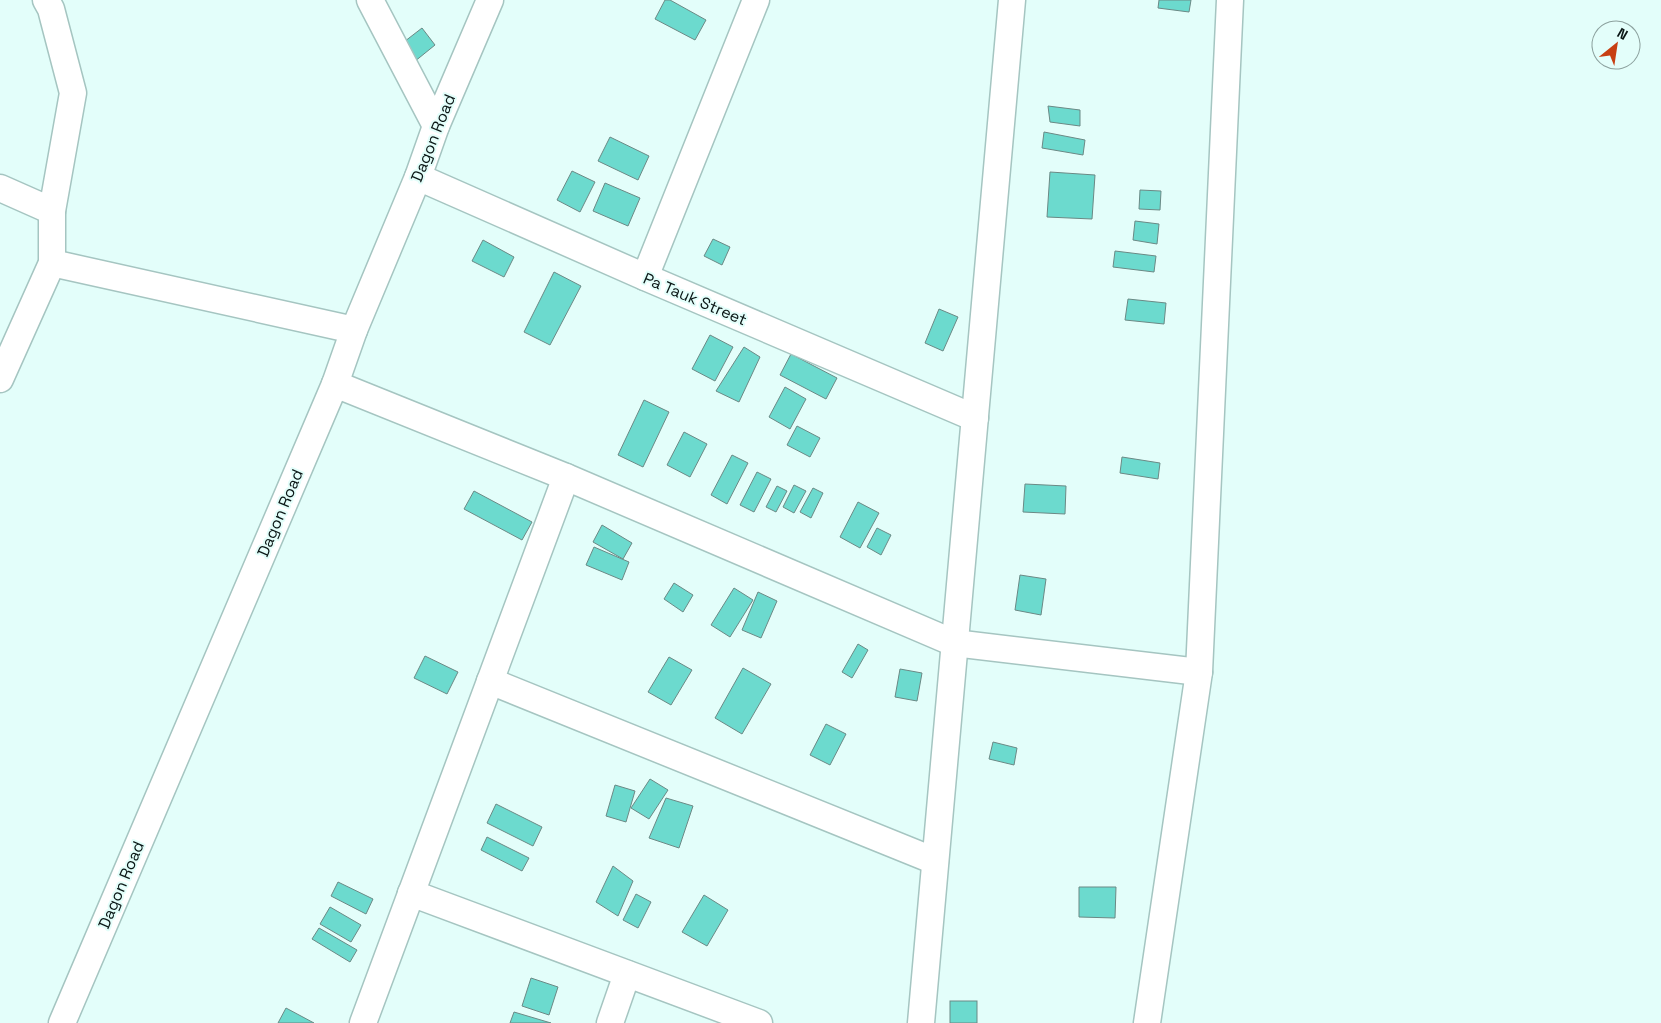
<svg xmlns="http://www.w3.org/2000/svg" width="1661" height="1023" font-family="'Space Grotesk',sans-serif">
  <rect width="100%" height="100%" fill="#e3fefa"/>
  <g fill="#6cdace" stroke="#6b8985">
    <polygon points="665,0 670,0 706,20 695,40 655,19"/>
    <polygon points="1159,0 1191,0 1189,12 1158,8"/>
    <polygon points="422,28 435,45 414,62 400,45"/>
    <polygon points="1048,106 1080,110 1080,126 1050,122"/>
    <polygon points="1044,132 1085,140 1083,155 1042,148"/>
    <polygon points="610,137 649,156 638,180 598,161"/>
    <polygon points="572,171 595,182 580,212 557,200"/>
    <polygon points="1050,172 1095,175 1092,219 1047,217"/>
    <polygon points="605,183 640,198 628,226 593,211"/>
    <polygon points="1140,190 1161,191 1160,210 1139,209"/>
    <polygon points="1135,221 1159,224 1157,244 1133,240"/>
    <polygon points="713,239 730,247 722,265 704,256"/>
    <polygon points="483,240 514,257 504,277 472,261"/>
    <polygon points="1115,251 1156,256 1154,272 1113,267"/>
    <polygon points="554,272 581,286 550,345 524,332"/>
    <polygon points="1128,299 1166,303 1164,324 1125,320"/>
    <polygon points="939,309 958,317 943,351 925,343"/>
    <polygon points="710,335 733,347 715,381 692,369"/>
    <polygon points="744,347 760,357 739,402 716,391"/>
    <polygon points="791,354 837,378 826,399 780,375"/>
    <polygon points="785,387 806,399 790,429 769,417"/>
    <polygon points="644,400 669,412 643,467 618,455"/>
    <polygon points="797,426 820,438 810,457 787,445"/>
    <polygon points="684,432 707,444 690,477 667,465"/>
    <polygon points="732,455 748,463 727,504 711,495"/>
    <polygon points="1122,457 1160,463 1158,479 1120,473"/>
    <polygon points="757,472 771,479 754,512 740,505"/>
    <polygon points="1025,484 1066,486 1065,514 1023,512"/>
    <polygon points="794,485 806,491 794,513 783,507"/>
    <polygon points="777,486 787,491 776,512 766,507"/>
    <polygon points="813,488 823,493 811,518 800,512"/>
    <polygon points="474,491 532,522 522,540 464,509"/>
    <polygon points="858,502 879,513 860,548 840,537"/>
    <polygon points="602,525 632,543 623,559 593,542"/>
    <polygon points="877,528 891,535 881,555 867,547"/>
    <polygon points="594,547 629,562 622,580 586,565"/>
    <polygon points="1020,575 1046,579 1041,615 1015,610"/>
    <polygon points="674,583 693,595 683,612 664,599"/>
    <polygon points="734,588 753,600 730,637 711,625"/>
    <polygon points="758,592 777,601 761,638 742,630"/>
    <polygon points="858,644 868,650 852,678 842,672"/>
    <polygon points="425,656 458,672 447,694 414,678"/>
    <polygon points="669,657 692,670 671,705 648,692"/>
    <polygon points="743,668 771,684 742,734 715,718"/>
    <polygon points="900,669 922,673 917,701 895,697"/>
    <polygon points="826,724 846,734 830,765 810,755"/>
    <polygon points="993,742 1017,748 1014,765 989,759"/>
    <polygon points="650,779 668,790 649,819 631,808"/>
    <polygon points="615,785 635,791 626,822 606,816"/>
    <polygon points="666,798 693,806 679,848 649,838"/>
    <polygon points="496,804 542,827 533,846 487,823"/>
    <polygon points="487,837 529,858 522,871 481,850"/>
    <polygon points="613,866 633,881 618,916 596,902"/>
    <polygon points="338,882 373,899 366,914 331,896"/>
    <polygon points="1079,887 1116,887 1115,918 1079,917"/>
    <polygon points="636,894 651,902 638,928 623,920"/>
    <polygon points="704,895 728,910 707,946 682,932"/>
    <polygon points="330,907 361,925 351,942 320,924"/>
    <polygon points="319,928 357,950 350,962 312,939"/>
    <polygon points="531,978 558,987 549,1015 522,1006"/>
    <rect x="950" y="1001" width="27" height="22"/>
    <polygon points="286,1008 314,1023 278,1023"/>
    <polygon points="514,1012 551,1023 510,1023"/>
  </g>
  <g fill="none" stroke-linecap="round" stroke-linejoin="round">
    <g stroke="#a5c5c1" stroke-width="29">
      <g id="minor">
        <polyline points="370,0 436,126"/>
        <polyline points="418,177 645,277 975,418"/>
        <polyline points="0,188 52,211"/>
        <polyline points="52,263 354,330"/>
        <polyline points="645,277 756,0"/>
        <polyline points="0,379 52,263 52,211 73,93 51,9 46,0"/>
        <polyline points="335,384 566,477 954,643 1199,672"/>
        <polyline points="490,681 935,861"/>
        <polyline points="411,893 759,1023"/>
        <polyline points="62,1023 335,384 354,330 418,177 436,126 490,0"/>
        <polyline points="363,1023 566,477"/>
        <polyline points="610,1023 627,974"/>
        <polyline points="921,1023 1012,0"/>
        <polyline points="1147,1023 1199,672 1230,0"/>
      </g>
    </g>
    <use href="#minor" stroke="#fff" stroke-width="26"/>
  </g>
  <g text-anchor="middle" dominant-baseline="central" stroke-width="4" stroke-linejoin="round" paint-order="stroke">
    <g font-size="16" fill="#0a1615" stroke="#e3fefa">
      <text transform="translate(433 138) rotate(-68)">Dagon Road</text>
      <text transform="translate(695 299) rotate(23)">Pa Tauk Street</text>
      <text transform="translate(280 513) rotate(-67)">Dagon Road</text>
      <text transform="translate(121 885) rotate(-67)">Dagon Road</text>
    </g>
  </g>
  <g transform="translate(1616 45) rotate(30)"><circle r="24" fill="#e3fefa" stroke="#8ca19e"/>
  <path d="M0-4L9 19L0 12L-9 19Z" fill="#c73f12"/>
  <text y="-8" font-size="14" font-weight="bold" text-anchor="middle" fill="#0a1615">N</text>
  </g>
</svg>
